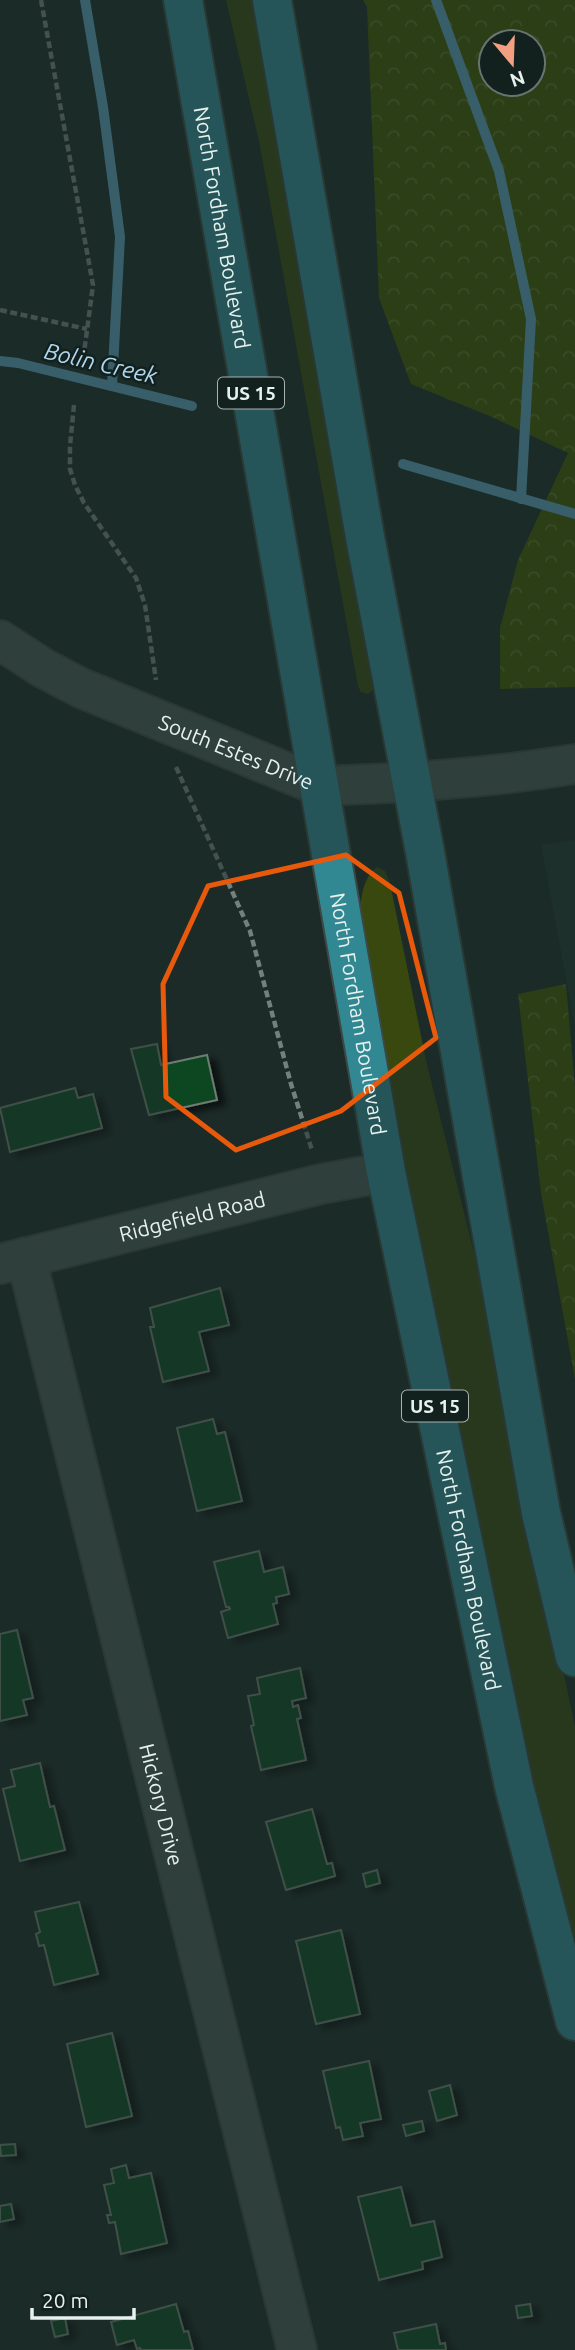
<svg xmlns="http://www.w3.org/2000/svg" width="575" height="2350" font-family="Ubuntu,sans-serif">
  <defs>
    <pattern id="forest-crowns" width="20" height="18" patternUnits="userSpaceOnUse" patternTransform="scale(1.75)"><rect width="20" height="18" fill="#415601"/><path d="M2 6a3 3 0 1 1 6 0M12 15a3 3 0 1 1 6 0" fill="none" stroke="#5c6f26"/></pattern>
    <filter id="shadow"><feDropShadow dx="8" dy="4.5" stdDeviation="3.5" flood-color="#0009"/></filter>
  </defs>
  <rect width="100%" height="100%" fill="#1c2b28"/>
  <polygon fill="#1f3632" points="575,840 575,1026 541,845"/>
  <g fill="#38480f">
    <polygon points="226,0 253,0 375,684 374,689 368,694 361,692 358,686 259,141"/>
    <path d="M377 867 385 871 390 883 427 1065 482 1285 575 1727V1954L550 1859 497 1634 418 1233 360 911C361 896 364 876 377 867Z"/>
  </g>
  <g fill="url(#forest-crowns)" fill-rule="evenodd">
    <path d="M363 0H575V687L500 689V628L518 560 568 453 492 417 411 384 379 298 367 7ZM491 42H533V84H491Z"/>
    <polygon points="566,984 575,1088 575,1379 541,1193 518,994"/>
  </g>
  <g fill="none" stroke-linecap="round" stroke-linejoin="round">
    <g stroke="#5c9cba" stroke-width="10">
      <polyline points="85,0 103,107 120,237 112,386"/>
      <polyline points="436,0 499,171 531,319 521,499"/>
      <polyline points="0,361 18,363 192,406"/>
      <polyline points="403,464 575,514"/>
    </g>
  </g>
  <g fill="#0b4724" stroke="#6e7b71" stroke-width="2" filter="url(#shadow)">
    <polygon points="157,1044 161,1065 207,1055 217,1100 149,1115 131,1049"/>
    <polygon points="75,1088 78,1098 93,1094 102,1128 10,1152 0,1108"/>
    <polygon points="220,1288 229,1325 199,1332 209,1371 163,1382 150,1327 154,1327 150,1308"/>
    <polygon points="213,1419 217,1434 225,1432 242,1501 197,1511 177,1428"/>
    <polygon points="259,1551 264,1572 283,1567 289,1594 276,1597 277,1603 273,1604 278,1624 228,1638 221,1612 230,1609 229,1607 226,1607 214,1562"/>
    <polygon points="17,1630 33,1698 23,1700 27,1715 0,1721 0,1634"/>
    <polygon points="300,1668 306,1698 292,1701 293,1707 298,1705 301,1718 297,1719 306,1760 261,1770 251,1726 254,1725 248,1696 260,1694 257,1678"/>
    <polygon points="40,1763 50,1807 54,1806 65,1850 20,1861 3,1789 15,1786 11,1770"/>
    <polygon points="312,1809 327,1864 332,1863 335,1876 286,1890 266,1822"/>
    <polygon points="377,1870 380,1883 366,1887 363,1874"/>
    <polygon points="79,1902 98,1974 54,1985 44,1945 39,1946 36,1934 40,1932 35,1912"/>
    <polygon points="341,1930 360,2014 316,2024 296,1941"/>
    <polygon points="112,2033 132,2116 86,2127 67,2044"/>
    <polygon points="369,2061 381,2119 360,2123 363,2136 343,2140 340,2127 336,2128 323,2071"/>
    <polygon points="450,2085 457,2115 437,2121 429,2091"/>
    <polygon points="422,2121 424,2131 406,2136 403,2125"/>
    <polygon points="15,2144 16,2155 1,2156 0,2145"/>
    <polygon points="126,2165 129,2178 151,2173 167,2243 121,2254 115,2222 109,2223 107,2215 111,2215 104,2185 114,2183 111,2169"/>
    <polygon points="401,2187 411,2226 434,2221 442,2257 422,2262 423,2269 379,2280 358,2197"/>
    <polygon points="11,2204 14,2219 0,2222 0,2206"/>
    <polygon points="176,2304 184,2332 188,2331 193,2350 141,2350 140,2348 137,2349 134,2340 117,2345 111,2322"/>
    <polygon points="530,2304 532,2316 518,2318 516,2306"/>
    <polygon points="65,2318 68,2334 55,2337 51,2321"/>
    <polygon points="436,2324 440,2344 445,2343 446,2350 398,2350 394,2333"/>
  </g>
  <g fill="none" stroke-linecap="round" stroke-linejoin="round">
    <g stroke="#3c4846" stroke-width="42">
      <g id="minor">
        <path id="s1" d="M0 640 43 668 81 688 320 786"/>
        <path id="s2" d="M26 1257 297 2350"/>
        <path id="s3" d="M0 1264 321 1184 386 1172"/>
      </g>
    </g>
    <g stroke="#3c4846" stroke-width="42">
      <path id="secondary" d="M320 786C406 783 490 778 575 764"/>
    </g>
    <g stroke="#3c4846" stroke-width="42">
      <g id="trunk">
        <path id="s4" d="M183 0 386 1172 514 1786 575 2021"/>
        <polyline points="272,0 365,537 425,852 541,1513 575,1657"/>
      </g>
    </g>
    <g stroke="#73807d" stroke-width="4.5" stroke-dasharray="7 3.5" stroke-linecap="butt">
      <polyline points="41,0 93,285 84,353"/>
      <polyline points="0,310 87,329"/>
      <polyline points="74,405 70,446 70,469 75,485 84,503 136,578 145,605 156,680"/>
      <polyline points="176,767 250,931 291,1084 312,1150"/>
    </g>
    <use href="#minor" stroke="#485855" stroke-width="38"/>
    <use href="#secondary" stroke="#485855" stroke-width="38"/>
    <use href="#trunk" stroke="#328892" stroke-width="38"/>
  </g>
  <path d="M0 0H575V2350H0ZM346 855 399 893 436 1038 341 1111 236 1150 166 1097 163 984 208 886Z" fill="#1c2b28" fill-opacity=".55" fill-rule="evenodd"/>
  <path fill="none" stroke="#e8590c" stroke-width="5" stroke-linejoin="round" d="M346 855 399 893 436 1038 341 1111 236 1150 166 1097 163 984 208 886Z"/>
  <g text-anchor="middle" dominant-baseline="central" stroke-width="5" stroke-linejoin="round" paint-order="stroke">
    <g fill="#13211e" stroke="#a7b3b0" stroke-width="2">
      <rect x="218" y="377.5" width="66" height="31" rx="5"/>
      <rect x="402" y="1390.5" width="66" height="31" rx="5"/>
    </g>
    <g font-size="19" font-weight="bold" fill="#e7f1ee">
      <text x="251" y="393">US 15</text>
      <text x="435" y="1406">US 15</text>
    </g>
    <g font-size="21" fill="#e7f1ee" stroke="#13211e">
      <text stroke="none"><textPath href="#s4" startOffset="231">North Fordham Boulevard</textPath></text>
      <text stroke="none"><textPath href="#s1" startOffset="262">South Estes Drive</textPath></text>
      <text stroke="none"><textPath href="#s4" startOffset="1029">North Fordham Boulevard</textPath></text>
      <text stroke="none"><textPath href="#s3" startOffset="198">Ridgefield Road</textPath></text>
      <text stroke="none"><textPath href="#s4" startOffset="1596">North Fordham Boulevard</textPath></text>
      <text stroke="none"><textPath href="#s2" startOffset="564">Hickory Drive</textPath></text>
    </g>
    <g font-size="23" font-style="italic" fill="#b0d7f0" stroke="#13211e">
      <text transform="translate(101 363) rotate(13)">Bolin Creek</text>
    </g>
  </g>
  <g transform="translate(512 63) rotate(161)"><circle r="33" fill="#13211e" stroke="#687471" stroke-width="2"/>
  <path d="M0-5L12 26L0 18L-12 26Z" fill="#f39f82"/>
  <text y="-10" font-size="19" font-weight="bold" text-anchor="middle" fill="#e7f1ee">N</text>
  </g>
  <path d="M32 2308v10h102v-10" fill="none" stroke="#e7f1ee" stroke-width="3.5"/>
  <text x="42" y="2308" font-size="21" fill="#e7f1ee" stroke="#13211e" stroke-width="5" paint-order="stroke">20 m</text>
</svg>
